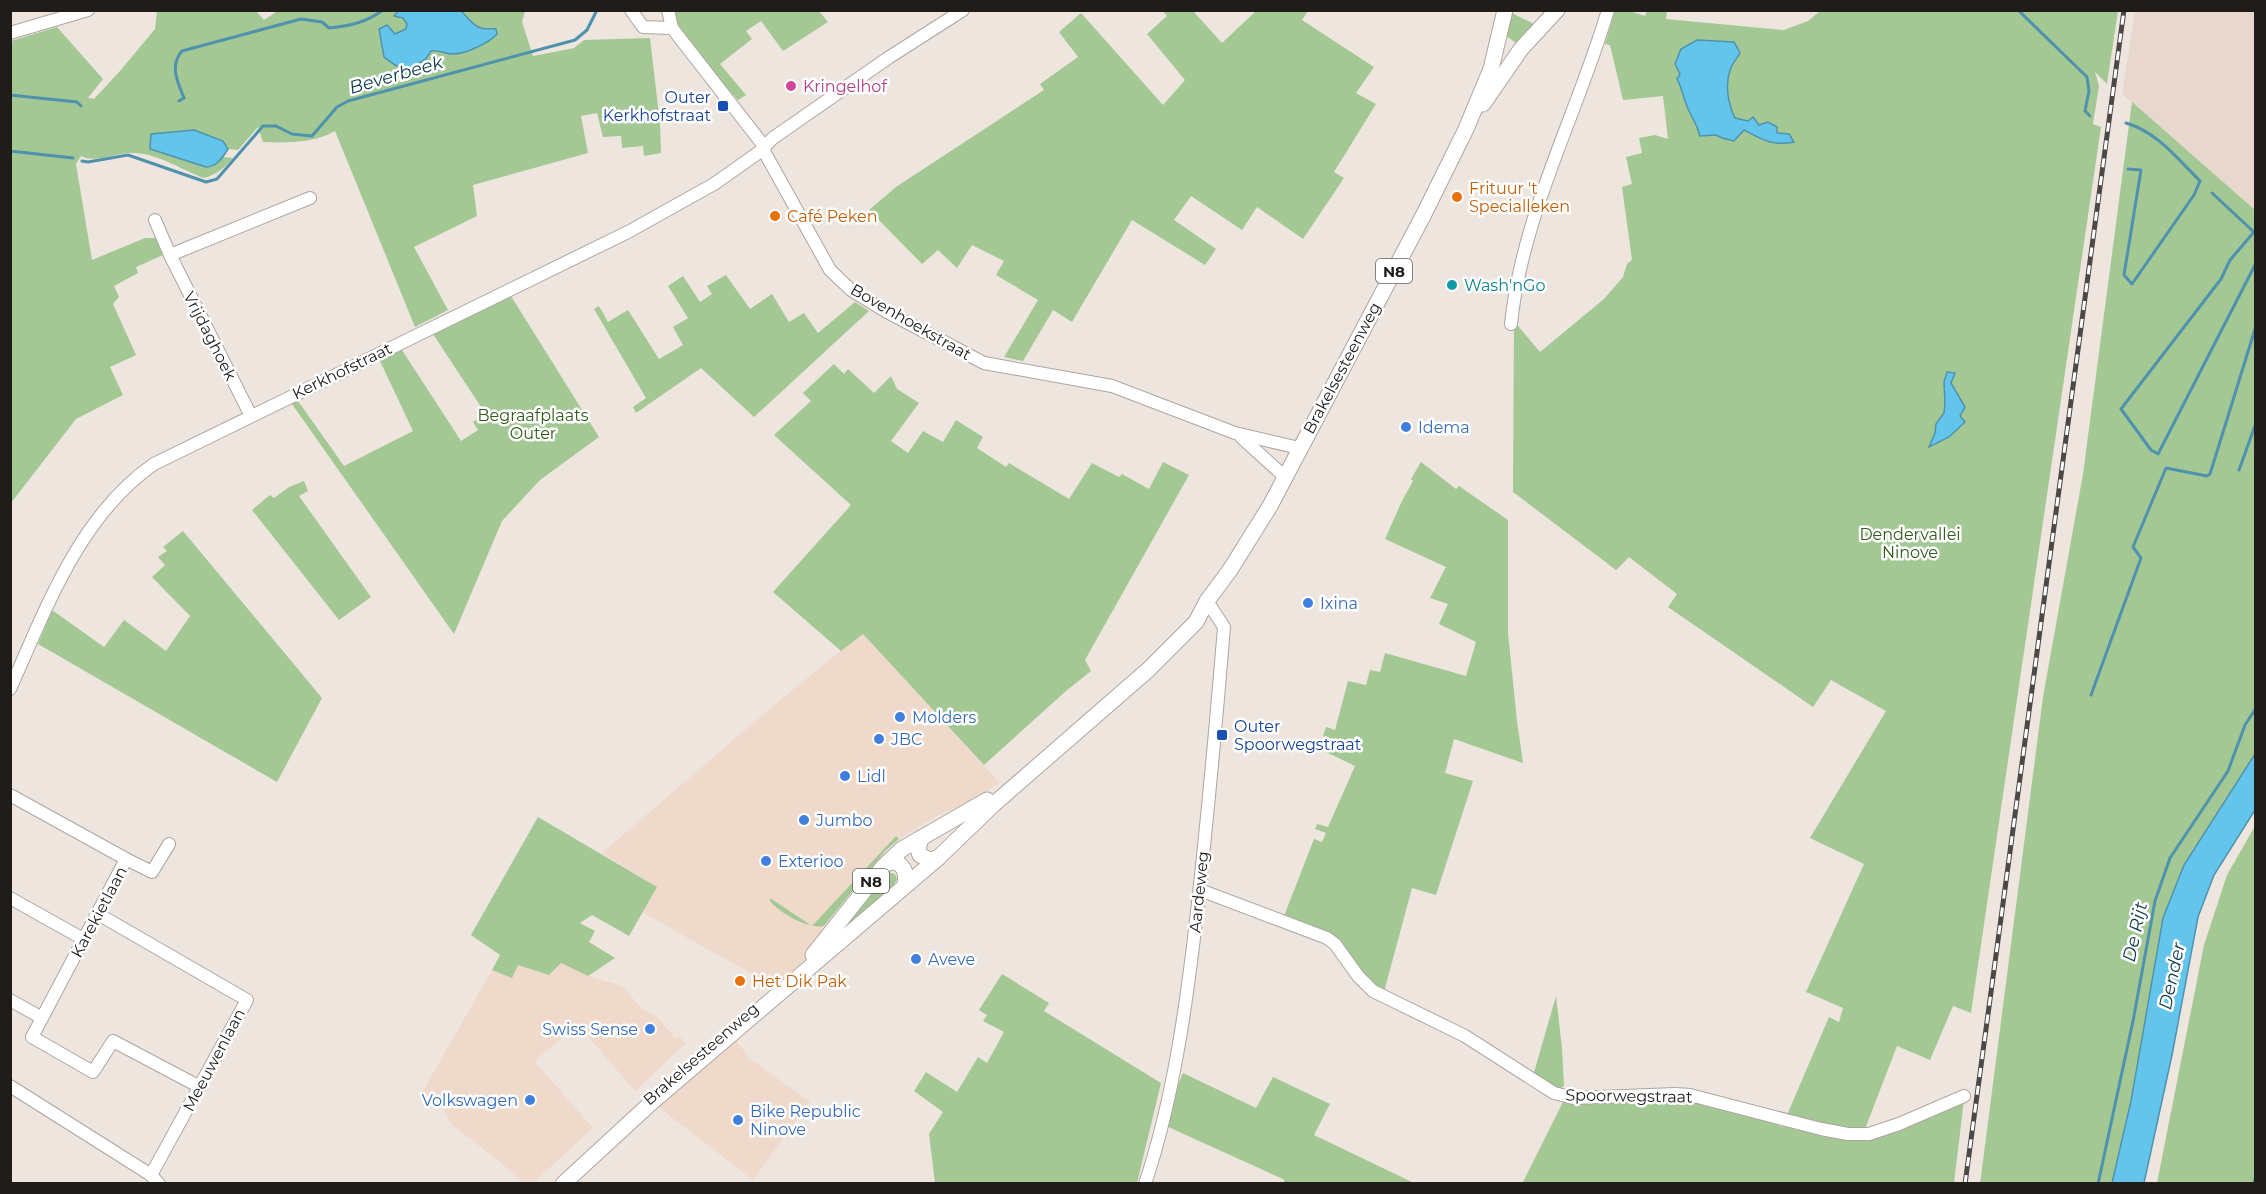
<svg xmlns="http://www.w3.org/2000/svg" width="2266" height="1194" font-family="Montserrat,sans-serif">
  <rect width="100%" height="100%" fill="#eee5df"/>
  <g fill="#eed9cb">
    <polygon points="862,633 1000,783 972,800 931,819 894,842 825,922 818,941 801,964 773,986 642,912 657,887 602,853 760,717"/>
    <polygon points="561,963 588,976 622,986 643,1010 657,1017 676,1039 679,1036 686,1043 635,1091 578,1025 545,1052 535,1062 593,1128 533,1183 524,1183 499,1161 452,1125 444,1111 423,1091 492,970 512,978 518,965 549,975"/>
    <polygon points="734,1037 749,1058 810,1102 753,1180 657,1106"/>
  </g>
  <polygon fill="#e7d7cd" points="2135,11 2255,11 2255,210 2122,94"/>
  <g fill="#a3c894" fill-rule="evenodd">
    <path d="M279 10 525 11 522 22 533 56 574 48 584 40 650 38 660 124 661 153 644 156 643 146 622 148 621 136 603 137 597 113 581 116 588 153 473 185 477 216 414 247 448 310 415 327 335 131C314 143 287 143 263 142L258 127 238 150 228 149 226 145 150 149 206 167H212L223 157 233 158C224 168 218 174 204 178 182 170 157 153 133 153 117 152 95 164 81 156L76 164 92 260 145 238H157L163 255 136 267 138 273 114 286 119 297 113 304 136 355 110 367 123 395 76 419 11 503V41L57 27 103 79 88 98 94 99 120 71 155 29 157 11H256L264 20Z"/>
    <path d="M674 11H819L828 22 783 51 761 21 746 31 752 39 720 64 746 95 738 100C715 73 682 46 674 11Z"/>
    <polygon points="1163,11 1193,11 1222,43 1256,11 1308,11 1302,20 1374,67 1356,93 1376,104 1334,172 1344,178 1303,239 1257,207 1242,230 1191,196 1174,220 1216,249 1205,265 1132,220 1072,322 1053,310 1023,361 1004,357 1038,300 996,275 1004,261 972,245 957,268 938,250 922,264 869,210 896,187 1044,90 1040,84 1078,57 1059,32 1081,13 1163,105 1185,80 1147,34 1167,16"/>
    <path d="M1510 11C1518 18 1532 21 1535 26L1519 45 1502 33Z"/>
    <path d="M1615 11H1629L1645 16 1647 11H1667L1666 19 1784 30 1808 21 1820 11H2118L2107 84 2095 72 2099 86 2093 124 2101 127 1971 1013 1953 1006 1930 1060 1897 1046 1865 1129 1843 1128 1787 1115 1829 1017 1839 1022 1843 1008 1806 992 1864 864 1810 838 1886 711 1831 680 1813 707 1668 607 1677 594 1629 557 1616 570 1513 492 1514 321 1540 352 1604 299 1623 277 1627 264 1632 260 1622 187 1632 184 1626 157 1642 153 1639 138 1655 135 1668 139 1663 96 1623 100 1610 45 1605 44ZM1697 40 1740 53C1737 58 1732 64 1730 70 1725 85 1728 104 1735 118L1759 125 1777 133 1774 142H1767L1744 129 1722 139C1710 131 1694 124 1689 111 1684 100 1683 89 1677 79L1680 75 1675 64 1681 49Z"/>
    <polygon points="2132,102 2255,210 2255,754 2184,865 2163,918 2131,1101 2112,1183 1980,1184 2043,697 2083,474"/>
    <polygon points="726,275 750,309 772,294 789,322 804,313 818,333 855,302 869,311 754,417 701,368 636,413 633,407 646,398 594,309 599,306 608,322 628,310 659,359 683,345 673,327 688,318 668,286 683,276 700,302 712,294 707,286"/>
    <polygon points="511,296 599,437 540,480 502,521 454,634 292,404 298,401 344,466 413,431 380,361 402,350 461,441 478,430 473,422 485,413 431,331"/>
    <polygon points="834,364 844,374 848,369 874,393 891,376 897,389 919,403 891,441 908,453 923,431 943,442 956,420 983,437 977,448 1006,467 1009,463 1069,499 1092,463 1119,477 1122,474 1149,489 1163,462 1189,475 1085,660 1091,671 1066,691 984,765 863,634 841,651 773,592 851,505 774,435 811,401 803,393"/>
    <polygon points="1421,462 1456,489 1459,486 1508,520 1508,633 1517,721 1523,763 1454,739 1445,773 1473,781 1436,895 1412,888 1384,992 1373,987 1350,959 1284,916 1314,839 1322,842 1326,833 1315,829 1317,824 1328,827 1355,766 1326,752 1332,739 1323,736 1326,727 1335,730 1348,681 1366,685 1370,670 1380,672 1385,653 1466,676 1476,642 1439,624 1448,604 1430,598 1446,567 1385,539 1402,501 1413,481 1411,479"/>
    <polygon points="304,481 308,491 299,496 371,597 339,620 252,510 270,495 274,498 289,487"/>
    <polygon points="183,531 322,698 277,782 38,644 52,610 104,647 124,620 166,651 190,616 152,577 165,565 158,557 167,551 163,547"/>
    <polygon points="538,817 657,887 629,936 592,915 580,923 595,931 589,942 615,958 588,976 561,963 549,975 518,965 512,978 492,970 500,955 471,935"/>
    <polygon points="2255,826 2255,1183 2157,1183 2204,945 2227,875"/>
    <path d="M896 836 899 839 885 851 824 926C808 929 781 914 770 901V898L812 926Z"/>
    <polygon points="887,872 895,874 897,879 894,885 835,936"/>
    <polygon points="1002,974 1049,1003 1044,1011 1161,1083 1137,1183 935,1183 929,1134 943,1112 914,1091 926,1072 957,1092 978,1057 987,1063 1004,1032 983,1021 987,1015 979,1010"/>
    <polygon points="1556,996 1562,1048 1564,1086 1557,1090 1533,1076"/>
    <polygon points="1183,1073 1256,1108 1273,1077 1330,1104 1314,1135 1414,1183 1283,1183 1285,1180 1166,1126 1176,1090"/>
    <polygon points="1689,1098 1765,1118 1780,1126 1858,1139 1964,1100 1954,1183 1522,1184 1564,1100"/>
  </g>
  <g fill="#64c5ec" stroke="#4f92ad" stroke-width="1.5">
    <path d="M461 11C467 16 472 26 481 28 486 30 491 28 496 29L497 34C489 43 464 55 451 54 444 53 439 50 431 51L426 59 408 70 395 65 384 57 379 29 387 25 395 34 406 29 407 24 403 18 394 16 398 11Z"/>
    <path d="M1697 40 1734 42 1740 53C1737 58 1732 64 1730 70 1725 85 1728 104 1735 118L1748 121 1753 117 1759 125 1768 122 1777 127V133L1789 134 1794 142C1772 146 1763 140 1744 130L1734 141 1722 138 1716 135 1700 136C1697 125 1695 122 1690 113 1684 102 1683 90 1677 79L1680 74 1675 64 1681 49Z"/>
    <path d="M194 130 223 141 228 149C223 157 217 167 206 167L150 149 151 134Z"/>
    <polygon points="1947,372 1955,373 1951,383 1965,407 1960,416 1965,422 1949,437 1929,447 1935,433 1936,424 1944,413 1945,403 1944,382"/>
    <polygon points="2255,754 2255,810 2214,875 2198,917 2172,1055 2144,1183 2112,1183 2131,1101 2163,918 2184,865"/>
  </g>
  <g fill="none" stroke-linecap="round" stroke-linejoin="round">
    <g stroke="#4f92ad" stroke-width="3">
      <polyline points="2018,10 2087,77 2089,91 2085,111 2090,116"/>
      <polyline points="10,95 77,102 81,106"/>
      <path d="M179 101 184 98C178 83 169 66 182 51L301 19 322 22 329 28C350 26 367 22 383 10"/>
      <path d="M2126 123C2157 132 2177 158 2199 180"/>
      <polyline points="10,151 73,158"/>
      <polyline points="82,161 88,162 128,155 206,182 217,179 263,126 276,126 292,134 312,136 337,107 348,101 575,40 587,30 597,10"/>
      <polyline points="2128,169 2141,170 2124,275 2132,284 2194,195 2200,181"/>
      <polyline points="2212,193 2256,234"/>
      <polyline points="2254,232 2230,260 2221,279 2121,409 2151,450 2158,454 2256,263"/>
      <polyline points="2239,470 2256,423"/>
      <polyline points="2091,695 2141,558 2133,547 2166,468 2207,476 2210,474 2256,326"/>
      <polyline points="2098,1184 2133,1021 2155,901 2170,858 2228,771 2245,725 2256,708"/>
      <polyline points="2254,1184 2256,1174"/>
    </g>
    <g stroke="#ada59f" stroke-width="14">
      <g id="minor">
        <polyline points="631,10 643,27 672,28"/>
        <polyline points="668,10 672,28 764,146 765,153 830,270 851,290 887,312 984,363 1112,386 1235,433 1299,448"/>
        <polyline points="10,33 88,10"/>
        <polyline points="155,220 170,255 251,416"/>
        <polyline points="170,255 310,198"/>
        <path d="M1511 324C1522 215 1577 115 1608 10"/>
        <polyline points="1241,437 1285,477"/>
        <path d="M10 689C46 609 79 516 154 464L628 232 714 184 758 153 773 138 888 58 963 10"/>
        <polyline points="10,795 126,859"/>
        <polyline points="169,844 152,872 126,859 32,1037 93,1072 113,1041 200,1087"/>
        <polyline points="1200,890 1327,938 1335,944 1358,976 1373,991 1465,1036 1554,1093 1574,1098 1675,1094 1690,1095 1821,1129 1848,1134 1869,1134 1899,1124 1964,1096"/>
        <polyline points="10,898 85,940"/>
        <polyline points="98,914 247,1000 151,1175"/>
        <polyline points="10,1000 42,1018"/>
        <polyline points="10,1086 151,1175 159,1184"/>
        <path d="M1145 1184C1173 1100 1186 1008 1196 921 1207 823 1216 725 1224 627L1207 601"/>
      </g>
    </g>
    <g stroke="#ada59f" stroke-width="17">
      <g id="major">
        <polyline points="1483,104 1521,49 1557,10"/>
        <polyline points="921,838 918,849 920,855 929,860 938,858"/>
        <path d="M888 862C904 861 907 872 905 885"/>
        <polyline points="813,955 883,867 902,849 987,800"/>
        <polyline points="563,1184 652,1102 938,858 994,804 1148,670 1196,622 1207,601 1230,570 1270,506 1424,214 1466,129 1491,69 1505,10"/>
      </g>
    </g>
    <use href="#minor" stroke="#fff" stroke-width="12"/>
    <use href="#major" stroke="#fff" stroke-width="15"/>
    <g stroke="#4c4845" stroke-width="5">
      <polyline id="rail" points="1965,1184 2124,10"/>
    </g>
    <use href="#rail" stroke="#fff" stroke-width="3" stroke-dasharray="9" stroke-linecap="butt"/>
  </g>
  <circle fill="#d1479c" stroke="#fff" stroke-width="2" cx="791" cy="86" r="6"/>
  <g fill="#1a4fb4" stroke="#fff" stroke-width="2">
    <rect x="717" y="100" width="12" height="12" rx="3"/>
    <rect x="1216" y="729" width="12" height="12" rx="3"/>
  </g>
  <g fill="#e8710a" stroke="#fff" stroke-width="2">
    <circle cx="1457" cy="197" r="6"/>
    <circle cx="775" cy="216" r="6"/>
    <circle cx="740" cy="981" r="6"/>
  </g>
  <circle fill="#0f9aa8" stroke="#fff" stroke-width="2" cx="1452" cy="285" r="6"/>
  <g fill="#3f7fe0" stroke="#fff" stroke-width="2">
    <circle cx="1406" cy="427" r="6"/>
    <circle cx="1308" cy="603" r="6"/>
    <circle cx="900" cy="717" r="6"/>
    <circle cx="879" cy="739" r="6"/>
    <circle cx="845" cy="776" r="6"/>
    <circle cx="804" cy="820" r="6"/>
    <circle cx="766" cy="861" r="6"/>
    <circle cx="916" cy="959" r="6"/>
    <circle cx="650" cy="1029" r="6"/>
    <circle cx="530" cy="1100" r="6"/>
    <circle cx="738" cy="1120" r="6"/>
  </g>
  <g text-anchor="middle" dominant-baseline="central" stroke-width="5" stroke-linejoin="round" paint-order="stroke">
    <g fill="#fff" stroke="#62605f" stroke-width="1.5">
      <rect x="1376" y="259" width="36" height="24" rx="4.5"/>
      <rect x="853" y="869" width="36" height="24" rx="4.5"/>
    </g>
    <g font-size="15" font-weight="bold" fill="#1f1c1a">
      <text x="1394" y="271">N8</text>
      <text x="871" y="881">N8</text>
    </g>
    <g font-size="16" fill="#b23c85" stroke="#fff" text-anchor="start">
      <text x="803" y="86">Kringelhof</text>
    </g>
    <g font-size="16" fill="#164399" stroke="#fff" text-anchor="end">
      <text x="711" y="97">Outer<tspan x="711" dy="18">Kerkhofstraat</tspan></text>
      <text x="1234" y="726" text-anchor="start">Outer<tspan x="1234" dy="18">Spoorwegstraat</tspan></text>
    </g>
    <g font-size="16" fill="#c56008" stroke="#fff" text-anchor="start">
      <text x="1469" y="188">Frituur 't<tspan x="1469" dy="18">Specialleken</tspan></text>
      <text x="787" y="216">Café Peken</text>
      <text x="752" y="981">Het Dik Pak</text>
    </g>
    <g font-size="16" fill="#0d838f" stroke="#fff" text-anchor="start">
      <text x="1464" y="285">Wash'nGo</text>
    </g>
    <g font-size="16" fill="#1f1c1a" stroke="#fff">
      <text transform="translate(911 322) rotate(30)">Bovenhoekstraat</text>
      <text transform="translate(210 336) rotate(63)">Vrijdaghoek</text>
      <text transform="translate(1342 368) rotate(-62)">Brakelsesteenweg</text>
      <text transform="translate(342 371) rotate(-26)">Kerkhofstraat</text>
      <text transform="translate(1199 892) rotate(-84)">Aardeweg</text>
      <text transform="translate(99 912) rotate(-62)">Karekietlaan</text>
      <text transform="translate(701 1054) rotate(-41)">Brakelsesteenweg</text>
      <text transform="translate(214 1060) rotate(-62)">Meeuwenlaan</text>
      <text transform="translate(1629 1096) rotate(1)">Spoorwegstraat</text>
    </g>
    <g font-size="16" fill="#2f5c19" stroke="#fff">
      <text x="533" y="415">Begraafplaats<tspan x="533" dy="18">Outer</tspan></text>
      <text x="1910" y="534">Dendervallei<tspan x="1910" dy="18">Ninove</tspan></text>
    </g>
    <g font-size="16" fill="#366cbe" stroke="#fff" text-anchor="start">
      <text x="1418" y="427">Idema</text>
      <text x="1320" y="603">Ixina</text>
      <text x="912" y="717">Molders</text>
      <text x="891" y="739">JBC</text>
      <text x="857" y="776">Lidl</text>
      <text x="816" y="820">Jumbo</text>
      <text x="778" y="861">Exterioo</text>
      <text x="928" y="959">Aveve</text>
      <text x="638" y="1029" text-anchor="end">Swiss Sense</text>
      <text x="518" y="1100" text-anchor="end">Volkswagen</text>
      <text x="750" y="1111">Bike Republic<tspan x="750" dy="18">Ninove</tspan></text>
    </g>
    <g font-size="18" font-style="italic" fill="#0e3a4b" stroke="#fff">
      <text transform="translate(396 75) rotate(-16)">Beverbeek</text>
      <text transform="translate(2135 932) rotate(-78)">De Rijt</text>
      <text transform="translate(2172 976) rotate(-78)">Dender</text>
    </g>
  </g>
  <rect width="2266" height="1194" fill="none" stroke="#1f1c1a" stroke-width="24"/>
</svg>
